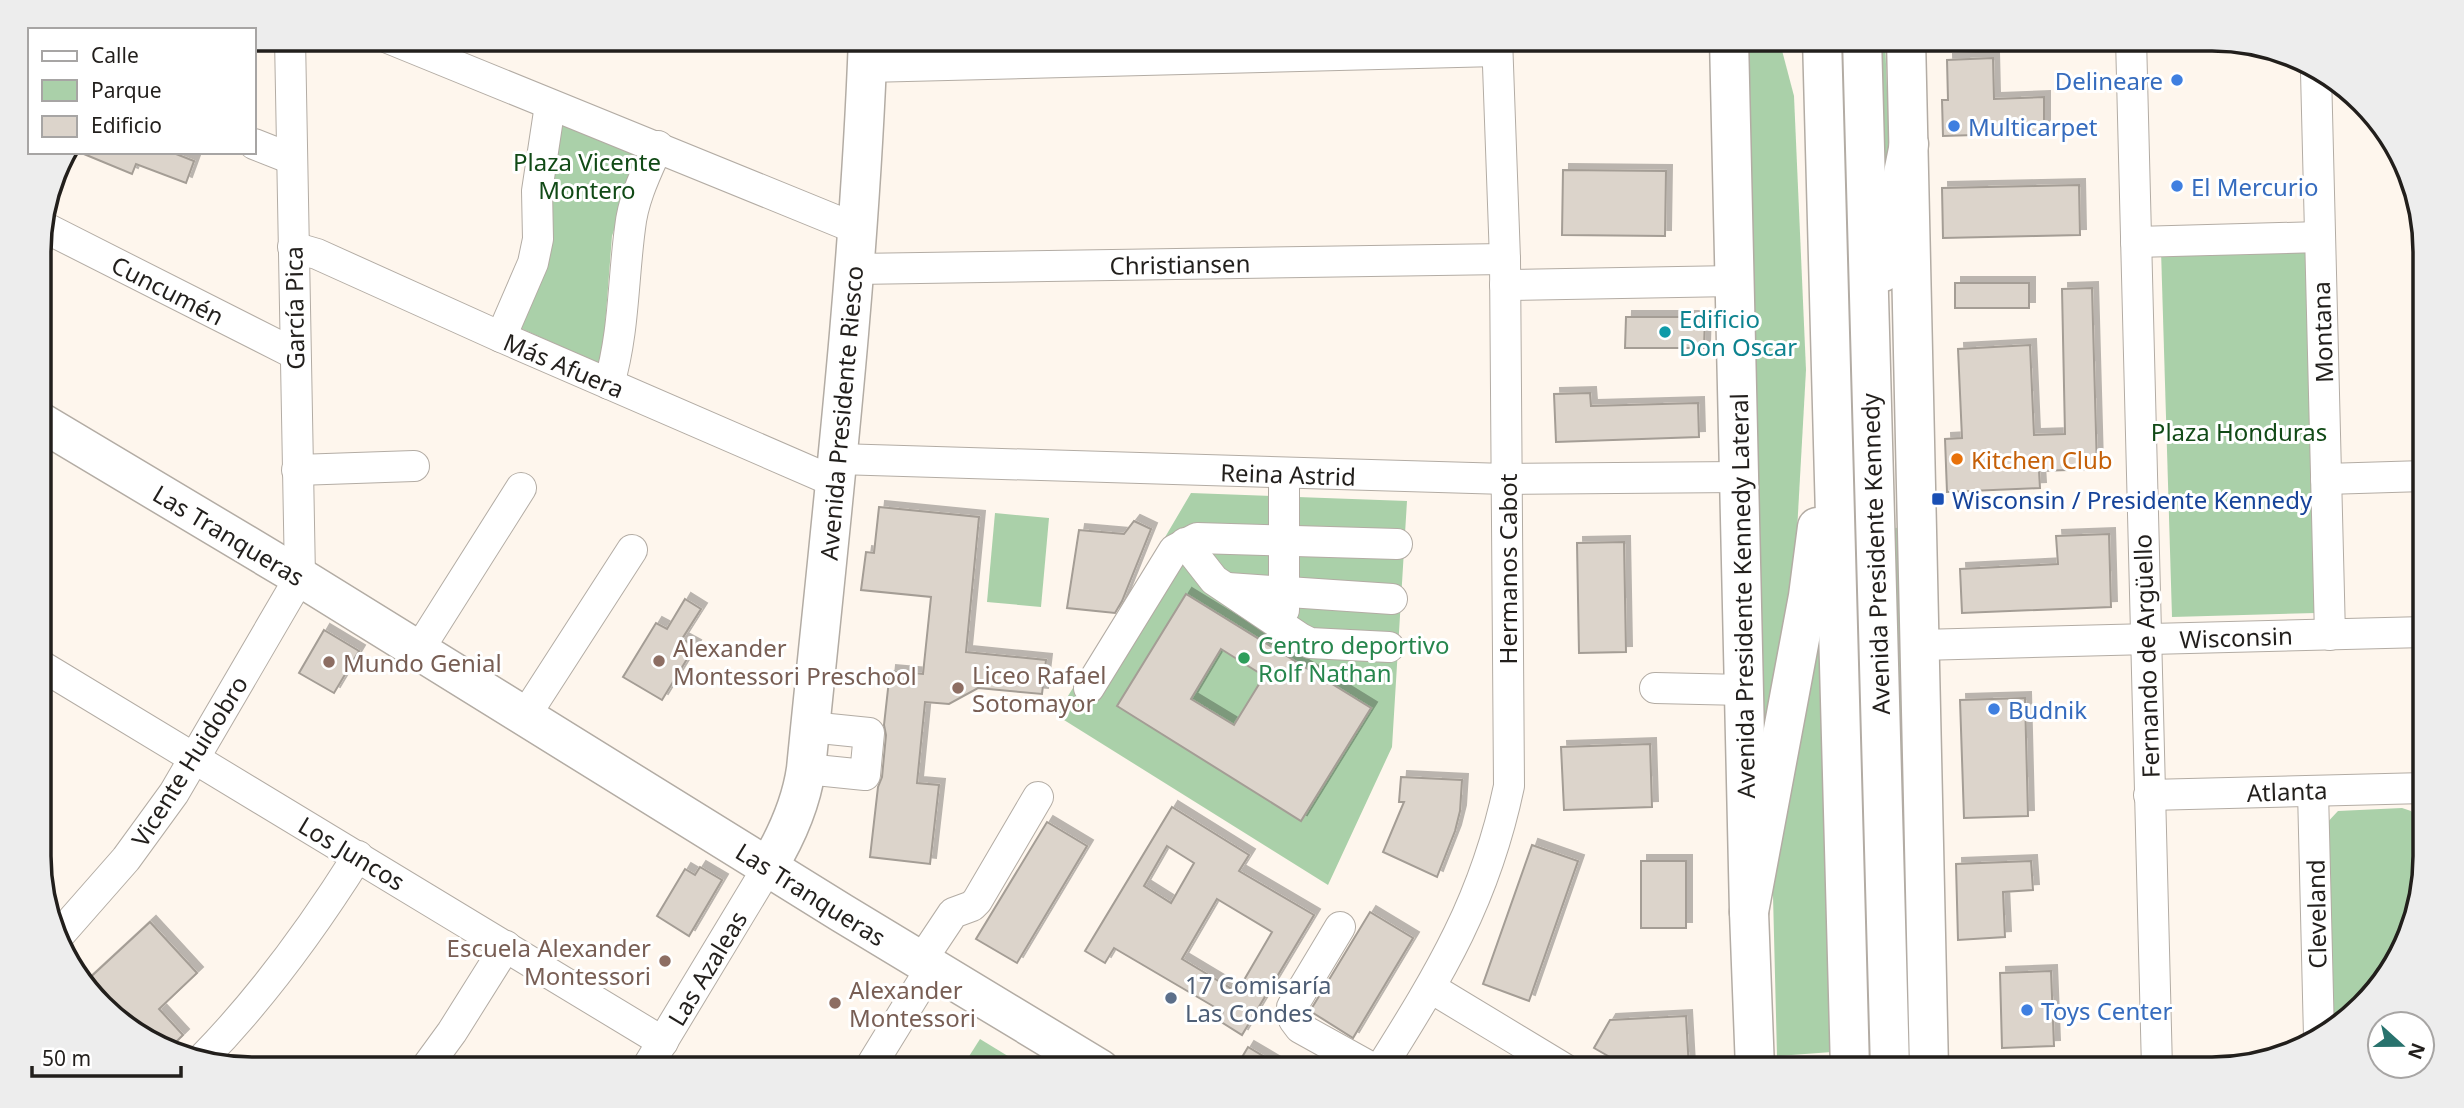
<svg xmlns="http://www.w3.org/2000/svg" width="2464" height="1108" font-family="'Noto Sans',sans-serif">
  <defs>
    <filter id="shadow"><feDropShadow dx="6" dy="-6" stdDeviation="0" flood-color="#0004"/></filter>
  </defs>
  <rect width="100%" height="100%" fill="#fef6ed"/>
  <g fill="#aad0a9">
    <polygon points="1739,39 1779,39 1794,96 1806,370 1795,567 1761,773"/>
    <polygon points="1838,39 1847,39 1873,1069 1864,1069"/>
    <polygon points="1880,39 1885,39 1890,166 1884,202"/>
    <polygon points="549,110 641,151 612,236 602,365 518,327"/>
    <polygon points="2305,245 2316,613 2172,617 2161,250"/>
    <polygon points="1191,493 1407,501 1392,747 1328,885 1056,715 1127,602"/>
    <polygon points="995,513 1049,518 1041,607 987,602"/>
    <polygon points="1899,527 1904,815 1912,1027 1901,863 1893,529"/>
    <polygon points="1823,632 1823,805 1832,1052 1777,1056 1772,855 1786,757"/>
    <polygon points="2402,808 2411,811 2417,821 2422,872 2409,938 2373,996 2331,1033 2324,826 2338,811"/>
    <polygon points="980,1039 1029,1069 961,1069"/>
  </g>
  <g fill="#dcd4cb" stroke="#a49d95" stroke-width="2" fill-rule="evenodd" filter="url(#shadow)">
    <polygon points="1993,58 1994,99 2044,97 2044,133 1943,136 1942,100 1948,100 1947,60"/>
    <polygon points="79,152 171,152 194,161 186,183 136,164 132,174"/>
    <polygon points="1563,170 1666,171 1665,236 1562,235"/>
    <polygon points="2079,185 2080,235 1943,238 1942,188"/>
    <rect x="1955" y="283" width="74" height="25"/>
    <polygon points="2092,288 2097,469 2039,471 2040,488 1947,492 1945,439 1962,438 1958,349 2030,345 2034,435 2065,434 2062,289"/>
    <polygon points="1626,317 1705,317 1704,348 1625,348"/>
    <polygon points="1590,393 1591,406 1698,403 1699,437 1556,442 1554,394"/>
    <polygon points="879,507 979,517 966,652 1046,660 1042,694 978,688 949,704 925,702 917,783 939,785 930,864 870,857 878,787 882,777 886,735 884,725 890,671 923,674 931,597 861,590 866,552 874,553"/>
    <polygon points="1134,521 1151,529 1122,601 1115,613 1067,608 1079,530 1124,534"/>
    <polygon points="2109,534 2111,607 1962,613 1960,569 2058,564 2056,536"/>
    <polygon points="1624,542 1626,652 1579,653 1577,543"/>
    <path d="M1186 594 1371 708 1301 821 1117 706ZM1221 649 1264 676 1234 725 1191 699Z"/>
    <polygon points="685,599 701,609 682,639 695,646 662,700 623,677 656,623 667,629"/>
    <polygon points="324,630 359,651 334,693 299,673"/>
    <polygon points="2025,698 2028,816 1964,818 1960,700"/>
    <polygon points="1650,744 1652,807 1564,810 1561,747"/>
    <polygon points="1401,777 1462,780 1460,811 1455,831 1437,877 1383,852 1404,802 1399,802"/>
    <path d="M1172 807 1249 855 1239 871 1314 915 1242 1035 1218 1020 1223 1012 1114 948 1105 963 1085 951ZM1167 846 1194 863 1171 903 1144 886ZM1217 899 1272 932 1237 992 1182 959Z"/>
    <polygon points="1047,822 1087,846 1017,963 976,939"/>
    <polygon points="1532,845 1578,861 1529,1001 1483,984"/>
    <rect x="1641" y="861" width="45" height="67"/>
    <polygon points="2031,861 2033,890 2003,892 2005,937 1958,940 1956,864"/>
    <polygon points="700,867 722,880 689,936 657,916 685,869 695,875"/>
    <polygon points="1370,912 1413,938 1353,1038 1310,1011"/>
    <polygon points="150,922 197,973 159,1009 183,1035 167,1051 82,985"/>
    <polygon points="2051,971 2054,1046 2002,1048 2000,973"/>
    <polygon points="1686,1016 1689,1069 1631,1069 1594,1048 1610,1020"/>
    <polygon points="1248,1047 1285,1069 1235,1069"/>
  </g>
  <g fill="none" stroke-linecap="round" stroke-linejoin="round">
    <g stroke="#b3aca4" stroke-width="32">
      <g id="minor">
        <polyline points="388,38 857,229"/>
        <polyline points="2131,38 2157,1069"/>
        <polyline points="867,67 1497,51"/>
        <polyline points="2316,72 2330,635"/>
        <polyline points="254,144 292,159"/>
        <polyline points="42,226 295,354"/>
        <polyline points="2136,242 2320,237"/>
        <polyline points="293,247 317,254 501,337 835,482"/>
        <polyline points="855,269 1505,259"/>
        <polyline points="1505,285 1734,281"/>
        <polyline points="501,337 533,263 538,239 537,191 550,105"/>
        <path d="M609 384C624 333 623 280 630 228 633 199 646 173 658 146"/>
        <polyline points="838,459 1506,479 1739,477"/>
        <polyline points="297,470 414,466"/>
        <polyline points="2326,479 2424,476"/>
        <polyline points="1185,543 1214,580 1300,638 1310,643 1389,647"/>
        <polyline points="1228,588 1392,599"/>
        <polyline points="1284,610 1284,474"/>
        <polyline points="1920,645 2425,632"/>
        <polyline points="418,651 521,488"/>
        <polyline points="40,665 663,1042"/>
        <polyline points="1089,688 1174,550 1197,538 1397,544"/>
        <polyline points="1655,688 1744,690"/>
        <polyline points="525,716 632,550"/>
        <polyline points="806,769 865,775 869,733 810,727"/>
        <polyline points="2313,791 2319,1037"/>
        <polyline points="2149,795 2425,788"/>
        <polyline points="1340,927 1292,1007 1294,1020 1300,1028 1374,1069"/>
        <polyline points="61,933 126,859 174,793 300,577 290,38"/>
        <polyline points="921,961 953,913 972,906 977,901 1038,797"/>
        <polyline points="1431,988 1565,1069"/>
        <path d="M202 1059C262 998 312 929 358 856"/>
        <polyline points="425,1069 452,1032 506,946"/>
        <polyline points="646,1069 768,867"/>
        <polyline points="869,1069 931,968"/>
        <path d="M1380 1069C1441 972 1485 900 1509 786L1505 259 1497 38"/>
      </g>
    </g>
    <g stroke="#b3aca4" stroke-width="41">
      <g id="major">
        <polyline points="1729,38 1749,912 1755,1069"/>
        <polyline points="1906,38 1929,1069"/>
        <polyline points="39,421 300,577 842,913 1100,1069"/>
        <path d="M768 867C786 837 801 804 806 769 830 526 859 283 868 38"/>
      </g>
    </g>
    <g stroke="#b3aca4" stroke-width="41">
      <g id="highway">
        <polyline points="1822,38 1850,1069"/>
        <polyline points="1862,38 1890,1069"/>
        <polyline points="1883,272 1909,144"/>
        <polyline points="1749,912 1808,596 1817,527"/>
      </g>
    </g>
    <use href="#minor" stroke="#fff" stroke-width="30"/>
    <use href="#major" stroke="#fff" stroke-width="38"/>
    <use href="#highway" stroke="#fff" stroke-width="38"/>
  </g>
  <g fill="#3f7fe0" stroke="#fff" stroke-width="2.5">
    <circle cx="2177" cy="80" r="7"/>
    <circle cx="1954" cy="126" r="7"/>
    <circle cx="2177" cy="186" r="7"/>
    <circle cx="1994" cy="709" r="7"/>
    <circle cx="2027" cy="1010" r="7"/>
  </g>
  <circle fill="#0f9aa8" stroke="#fff" stroke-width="2.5" cx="1665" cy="332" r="7"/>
  <circle fill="#e8710a" stroke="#fff" stroke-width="2.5" cx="1957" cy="459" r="7"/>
  <rect fill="#1a4fb4" stroke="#fff" stroke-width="2.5" x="1931" y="492" width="14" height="14" rx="3.5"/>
  <circle fill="#2e9e5b" stroke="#fff" stroke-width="2.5" cx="1244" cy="658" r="7"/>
  <g fill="#8d6e63" stroke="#fff" stroke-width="2.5">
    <circle cx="659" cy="661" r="7"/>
    <circle cx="329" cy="662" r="7"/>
    <circle cx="958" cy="688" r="7"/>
    <circle cx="665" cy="961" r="7"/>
    <circle cx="835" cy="1003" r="7"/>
  </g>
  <circle fill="#5c6f8a" stroke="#fff" stroke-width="2.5" cx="1171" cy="998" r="7"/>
  <g text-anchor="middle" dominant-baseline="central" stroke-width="6" stroke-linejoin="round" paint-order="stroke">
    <g font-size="24" fill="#366cbe" stroke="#fff" text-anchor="start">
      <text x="2163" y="80" text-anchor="end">Delineare</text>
      <text x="1968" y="126">Multicarpet</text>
      <text x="2191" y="186">El Mercurio</text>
      <text x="2008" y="709">Budnik</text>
      <text x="2041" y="1010">Toys Center</text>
    </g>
    <g font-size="24" fill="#114a16" stroke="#fff">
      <text x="587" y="161">Plaza Vicente<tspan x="587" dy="28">Montero</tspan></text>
      <text x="2239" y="431">Plaza Honduras</text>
    </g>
    <g font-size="24" fill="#221f1c" stroke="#fff">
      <text transform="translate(1180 264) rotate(-1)">Christiansen</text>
      <text transform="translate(168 290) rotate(27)">Cuncumén</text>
      <text transform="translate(294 308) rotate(-91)">García Pica</text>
      <text transform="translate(2322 332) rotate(-92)">Montana</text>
      <text transform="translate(564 365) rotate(23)">Más Afuera</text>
      <text transform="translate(841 413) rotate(-85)">Avenida Presidente Riesco</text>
      <text transform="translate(1288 474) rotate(2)">Reina Astrid</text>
      <text transform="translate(229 535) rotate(31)">Las Tranqueras</text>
      <text transform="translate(1875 554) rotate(-92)">Avenida Presidente Kennedy</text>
      <text transform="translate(1507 569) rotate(-90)">Hermanos Cabot</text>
      <text transform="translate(1742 596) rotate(-91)">Avenida Presidente Kennedy Lateral</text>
      <text transform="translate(2236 637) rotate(-2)">Wisconsin</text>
      <text transform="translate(2146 656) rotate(-92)">Fernando de Argüello</text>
      <text transform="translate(189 761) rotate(-58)">Vicente Huidobro</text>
      <text transform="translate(2287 791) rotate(-2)">Atlanta</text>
      <text transform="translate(352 853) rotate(31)">Los Juncos</text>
      <text transform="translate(811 894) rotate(32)">Las Tranqueras</text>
      <text transform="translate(2316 914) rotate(-91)">Cleveland</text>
      <text transform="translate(707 968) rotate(-59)">Las Azaleas</text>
    </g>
    <g font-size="24" fill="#0d838f" stroke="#fff" text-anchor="start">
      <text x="1679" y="318">Edificio<tspan x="1679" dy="28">Don Oscar</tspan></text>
    </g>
    <g font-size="24" fill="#c56008" stroke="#fff" text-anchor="start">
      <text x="1971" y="459">Kitchen Club</text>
    </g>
    <g font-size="24" fill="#164399" stroke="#fff" text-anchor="start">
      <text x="1952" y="499">Wisconsin / Presidente Kennedy</text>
    </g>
    <g font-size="24" fill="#27864d" stroke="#fff" text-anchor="start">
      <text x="1258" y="644">Centro deportivo<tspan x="1258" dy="28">Rolf Nathan</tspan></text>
    </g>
    <g font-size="24" fill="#785e54" stroke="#fff" text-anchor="start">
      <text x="673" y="647">Alexander<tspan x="673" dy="28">Montessori Preschool</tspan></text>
      <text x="343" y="662">Mundo Genial</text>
      <text x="972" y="674">Liceo Rafael<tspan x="972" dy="28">Sotomayor</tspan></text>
      <text x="651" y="947" text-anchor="end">Escuela Alexander<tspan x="651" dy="28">Montessori</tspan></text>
      <text x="849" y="989">Alexander<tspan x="849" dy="28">Montessori</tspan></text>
    </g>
    <g font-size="24" fill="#4e5e75" stroke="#fff" text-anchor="start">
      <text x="1185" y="984">17 Comisaría<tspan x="1185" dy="28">Las Condes</tspan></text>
    </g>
  </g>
  <path d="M0 0H2464V1108H0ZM252 51H2212A201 201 0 0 1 2413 252V856A201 201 0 0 1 2212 1057H252A201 201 0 0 1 51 856V252A201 201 0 0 1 252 51Z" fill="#ededed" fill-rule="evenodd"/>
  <path fill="none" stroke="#221f1c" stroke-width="3.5" d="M252 51H2212A201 201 0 0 1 2413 252V856A201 201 0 0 1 2212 1057H252A201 201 0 0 1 51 856V252A201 201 0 0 1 252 51Z"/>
  <rect x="28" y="28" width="228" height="126" fill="#ffffff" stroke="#a7a5a4" stroke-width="2"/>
  <rect x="42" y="51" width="35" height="10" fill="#ffffff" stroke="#a7a5a4" stroke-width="2"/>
  <text x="91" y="63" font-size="21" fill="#221f1c">Calle</text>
  <rect x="42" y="80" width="35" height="21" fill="#aad0a9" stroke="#a7a5a4" stroke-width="2"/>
  <text x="91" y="98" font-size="21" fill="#221f1c">Parque</text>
  <rect x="42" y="116" width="35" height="21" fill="#dcd4cb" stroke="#a7a5a4" stroke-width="2"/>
  <text x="91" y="133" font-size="21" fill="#221f1c">Edificio</text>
  <g transform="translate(2401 1045) rotate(111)"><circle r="33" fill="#ffffff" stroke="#a7a5a4" stroke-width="2"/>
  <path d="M0-5L12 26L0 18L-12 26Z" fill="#28726d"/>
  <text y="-10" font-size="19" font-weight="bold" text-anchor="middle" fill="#221f1c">N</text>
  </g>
  <path d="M32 1066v10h149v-10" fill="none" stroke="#221f1c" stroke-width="3.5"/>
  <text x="42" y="1066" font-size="21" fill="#221f1c" stroke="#ffffff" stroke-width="5" paint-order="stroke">50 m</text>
</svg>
